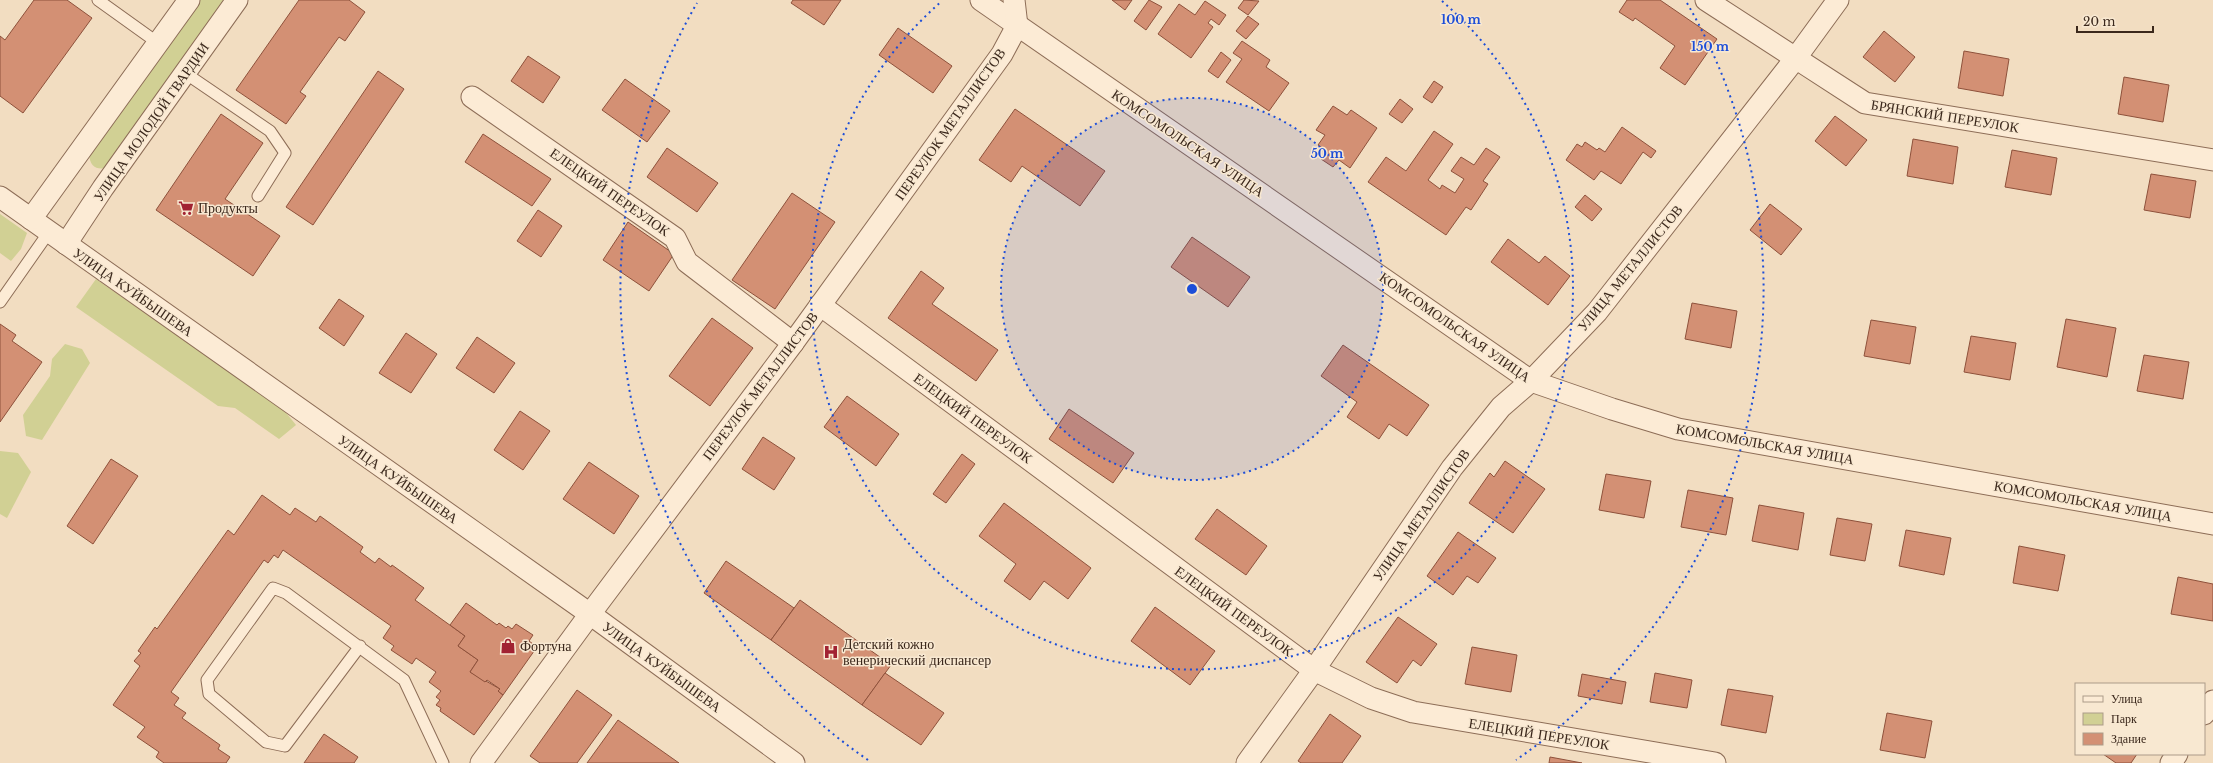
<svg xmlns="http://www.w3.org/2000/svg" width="2213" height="763" font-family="'Libre Baskerville',serif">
  <rect width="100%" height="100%" fill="#f2ddc1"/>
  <g fill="#d1d094">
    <path d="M199 0H230L107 168C95 170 90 166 89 154Z"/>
    <polygon points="0,214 27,233 21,249 11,261 0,253"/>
    <polygon points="96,279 283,409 296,425 279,439 235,408 218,406 76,307"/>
    <polygon points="65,344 82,349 90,363 42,440 26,436 23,415 50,376 52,359"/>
    <polygon points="0,451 18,453 31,472 7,518 0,514"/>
  </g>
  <g fill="#d39074" stroke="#8e513b">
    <polygon points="34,0 67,0 92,18 23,113 0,96 0,36 5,40"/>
    <polygon points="299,0 349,0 365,12 345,41 339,37 300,92 306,96 286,124 236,90"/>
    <polygon points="793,0 841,0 824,25 791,3"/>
    <polygon points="1112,0 1132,0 1125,10"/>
    <polygon points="1149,0 1162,7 1146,30 1134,21"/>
    <polygon points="1244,0 1259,1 1248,15 1238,8"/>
    <polygon points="1627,0 1660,0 1717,39 1685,85 1660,68 1675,46 1635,18 1633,21 1619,12"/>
    <polygon points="1205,1 1226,15 1219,25 1211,19 1208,23 1213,27 1191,58 1158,34 1179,4 1195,15"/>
    <polygon points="1248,16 1259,24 1246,39 1236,31"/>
    <polygon points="898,28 952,66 933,93 879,55"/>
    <polygon points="1884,31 1915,57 1895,82 1863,57"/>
    <polygon points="1242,41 1270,60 1266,67 1289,83 1269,111 1226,82 1242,59 1233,53"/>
    <polygon points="1964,51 2009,59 2003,96 1958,88"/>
    <polygon points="1221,52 1231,60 1218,78 1208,71"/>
    <polygon points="528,56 560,77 543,103 511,81"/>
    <polygon points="378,71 404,89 313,225 286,207"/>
    <polygon points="2124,77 2169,85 2163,122 2118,114"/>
    <polygon points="625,79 670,111 647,142 602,110"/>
    <polygon points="1434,81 1443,87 1432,103 1423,97"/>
    <polygon points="1400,99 1413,109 1402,123 1389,114"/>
    <polygon points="1333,106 1347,115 1351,110 1377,128 1350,168 1339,160 1333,167 1321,159 1327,151 1318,145 1325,135 1316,130"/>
    <polygon points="1015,109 1105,171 1080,206 1022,166 1011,182 979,160"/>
    <polygon points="221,114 263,143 225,199 280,236 253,276 156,210"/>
    <polygon points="1835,116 1867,140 1846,166 1815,141"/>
    <polygon points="1622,127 1656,151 1651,158 1643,152 1621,184 1601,171 1594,180 1566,160 1577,144 1582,147 1585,142 1597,150 1599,148 1605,152"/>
    <polygon points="1434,131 1453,144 1428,180 1440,189 1442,185 1455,193 1464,179 1451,171 1461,157 1474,165 1486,148 1500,157 1483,181 1488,184 1471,210 1466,207 1446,235 1368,182 1386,157 1406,171"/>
    <polygon points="483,134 551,179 532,206 465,162"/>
    <polygon points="1913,139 1958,147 1953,184 1907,176"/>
    <polygon points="667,148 718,183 697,212 647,177"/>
    <polygon points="2012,150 2057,158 2051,195 2005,187"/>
    <polygon points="2151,174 2196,181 2190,218 2144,210"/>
    <polygon points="792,193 835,222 775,309 732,280"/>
    <polygon points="1585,195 1602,209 1592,221 1575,207"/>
    <polygon points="1770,204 1802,229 1781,255 1750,230"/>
    <polygon points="538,210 562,226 541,257 517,241"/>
    <polygon points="628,222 674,254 649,291 603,260"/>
    <polygon points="1192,237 1250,277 1228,307 1171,267"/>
    <polygon points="1508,239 1539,263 1545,256 1570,276 1548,305 1491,262"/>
    <polygon points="921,271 944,288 932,304 998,350 976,381 888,318"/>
    <polygon points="339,299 364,316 344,346 319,328"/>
    <polygon points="1692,303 1737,311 1731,348 1685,339"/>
    <polygon points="712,318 753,348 710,406 669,376"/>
    <polygon points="2066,319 2116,328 2107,377 2057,367"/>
    <polygon points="1871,320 1916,327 1910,364 1864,356"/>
    <polygon points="0,324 16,335 12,341 42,362 0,422"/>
    <polygon points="406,333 437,354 411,393 379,373"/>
    <polygon points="1971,336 2016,343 2010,380 1964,372"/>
    <polygon points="477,337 515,363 494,393 456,368"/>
    <polygon points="1343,345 1429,405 1407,436 1389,424 1379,439 1347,417 1357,402 1321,376"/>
    <polygon points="2144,355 2189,362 2183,399 2137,391"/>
    <polygon points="847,396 899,434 876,466 824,427"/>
    <polygon points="1069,409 1134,453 1113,483 1049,439"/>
    <polygon points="520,411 550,431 523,470 494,450"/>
    <polygon points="763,437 795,458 774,490 742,469"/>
    <polygon points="962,454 975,464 946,503 933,494"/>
    <polygon points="111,459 138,476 93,544 67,526"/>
    <polygon points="1505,461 1545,489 1513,533 1469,503 1490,473 1494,477"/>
    <polygon points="589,462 639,496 614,534 563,499"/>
    <polygon points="1606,474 1651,481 1644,518 1599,510"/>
    <polygon points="1688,490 1733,498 1726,535 1681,527"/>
    <polygon points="262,495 290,515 295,508 316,522 320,516 363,547 360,552 375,563 379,558 391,567 392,565 424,588 415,600 465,636 458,646 478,660 470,672 500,689 498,691 503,695 474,735 440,711 441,708 436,705 440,700 436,697 441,691 429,682 436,672 416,658 412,664 391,650 394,646 383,638 391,626 283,550 278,558 274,555 268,563 264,560 171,692 179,698 174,705 186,713 182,718 220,745 218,749 230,757 226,763 164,763 156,757 159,752 137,737 145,727 113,705 140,666 134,661 141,653 138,651 155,627 157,629 228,530 234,535"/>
    <polygon points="1004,503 1091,568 1068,599 1044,581 1030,600 1004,581 1016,564 979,536"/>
    <polygon points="1759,505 1804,513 1798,550 1752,541"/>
    <polygon points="1217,509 1267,546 1246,575 1195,539"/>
    <polygon points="1837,518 1872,524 1865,561 1830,555"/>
    <polygon points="1906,530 1951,538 1944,575 1899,566"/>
    <polygon points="1458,532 1496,558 1478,583 1467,576 1453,595 1427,576"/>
    <polygon points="2019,546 2065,555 2058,591 2013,583"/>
    <polygon points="726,561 794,608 771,640 704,593"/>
    <polygon points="2178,577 2213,584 2213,621 2171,614"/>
    <polygon points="800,600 891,665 862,705 771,640"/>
    <polygon points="466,603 497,625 499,623 506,628 508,626 512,629 516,624 533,635 529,641 537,647 503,695 498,691 500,689 487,680 485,682 470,672 478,660 458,646 465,636 450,625"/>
    <polygon points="1155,607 1215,651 1190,685 1131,641"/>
    <polygon points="1398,617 1437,644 1421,666 1413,660 1397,683 1366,662"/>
    <polygon points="1472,647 1517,655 1511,692 1465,684"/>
    <polygon points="885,673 944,713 921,745 862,705"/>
    <polygon points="1655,673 1692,680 1687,708 1650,702"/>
    <polygon points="1582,674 1626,682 1622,704 1578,696"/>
    <polygon points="1728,689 1773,696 1766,733 1721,725"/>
    <polygon points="577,690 612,715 577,763 540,763 530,756"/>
    <polygon points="1887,713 1932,721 1925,758 1880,750"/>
    <polygon points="1330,714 1361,736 1342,763 1301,763 1298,761"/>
    <polygon points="618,720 679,763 587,763"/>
    <polygon points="324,734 358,757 354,763 304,763"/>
    <polygon points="2103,754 2137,754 2131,763 2116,763"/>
    <polygon points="1550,757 1582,763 1549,763"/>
  </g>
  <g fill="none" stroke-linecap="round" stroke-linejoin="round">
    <g stroke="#8d6d57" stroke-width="13">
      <g id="lane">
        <polyline points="98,0 158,43"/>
        <polyline points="185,73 270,131 285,153 258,196"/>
        <polyline points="0,302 49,232"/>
        <polyline points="360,646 285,746 266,742 209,694 207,680 273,588 286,593 404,680 443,763"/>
      </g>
    </g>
    <g stroke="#8d6d57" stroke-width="23">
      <g id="street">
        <polyline points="981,0 1531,381 1612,409 1678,429 2213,524"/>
        <polyline points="1706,0 1865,103 2213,160"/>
        <polyline points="472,97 675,238 687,262 793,343"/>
        <polyline points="0,197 590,614 794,763"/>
        <polyline points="31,219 189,0"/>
        <polyline points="66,244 103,188 237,0"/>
        <polyline points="820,305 1314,670 1371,698 1413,712 1715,763"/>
        <polyline points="2204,714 2213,701"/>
        <polyline points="481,763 590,614 793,343 1002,54 1017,26 1014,0"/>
        <polyline points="1247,763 1314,670 1452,468 1501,407 1531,381 1597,312 1795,59 1838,0"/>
        <polyline points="2171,763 2177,754"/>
      </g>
    </g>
    <use href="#lane" stroke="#fcebd5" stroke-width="11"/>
    <use href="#street" stroke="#fcebd5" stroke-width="21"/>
  </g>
  <circle cx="1192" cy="289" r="191" fill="#1d4ed8" fill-opacity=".12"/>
  <g fill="none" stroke="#1d4ed8" stroke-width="2" stroke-dasharray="2 4">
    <circle cx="1192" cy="289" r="191"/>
    <path d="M1442 1A381 381 0 1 1 942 1"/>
    <path d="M868 760A572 572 0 0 1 697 3M1687 3A572 572 0 0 1 1516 760"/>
  </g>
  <defs>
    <g id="supermarket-bare" transform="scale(1.2)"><path d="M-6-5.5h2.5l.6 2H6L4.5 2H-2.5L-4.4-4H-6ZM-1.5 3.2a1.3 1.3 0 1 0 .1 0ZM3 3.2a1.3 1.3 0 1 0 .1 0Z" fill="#a12232" stroke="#f8e8d1" stroke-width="2.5" paint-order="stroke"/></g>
    <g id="shop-bare" transform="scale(1.2)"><path d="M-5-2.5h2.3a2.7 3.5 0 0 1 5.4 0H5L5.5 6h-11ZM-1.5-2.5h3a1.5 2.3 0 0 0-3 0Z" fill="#a12232" stroke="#f8e8d1" stroke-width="2.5" paint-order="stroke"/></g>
    <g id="hospital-bare" transform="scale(1.2)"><path d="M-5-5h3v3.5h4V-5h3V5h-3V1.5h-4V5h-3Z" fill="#a12232" stroke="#f8e8d1" stroke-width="2.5" paint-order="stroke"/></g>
  </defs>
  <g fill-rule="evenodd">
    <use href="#supermarket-bare" x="186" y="208"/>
    <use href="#shop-bare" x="508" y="646"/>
    <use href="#hospital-bare" x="831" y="652"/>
  </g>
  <g text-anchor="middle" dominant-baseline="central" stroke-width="3" stroke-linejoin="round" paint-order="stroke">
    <g font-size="14" fill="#3b281c" stroke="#f8e8d1">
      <text transform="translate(1945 116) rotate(9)">БРЯНСКИЙ ПЕРЕУЛОК</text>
      <text transform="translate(151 122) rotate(-55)">УЛИЦА МОЛОДОЙ ГВАРДИИ</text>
      <text transform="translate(950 124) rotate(-55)">ПЕРЕУЛОК МЕТАЛЛИСТОВ</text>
      <text transform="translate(1188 143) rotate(34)">КОМСОМОЛЬСКАЯ УЛИЦА</text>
      <text transform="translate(610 192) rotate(35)">ЕЛЕЦКИЙ ПЕРЕУЛОК</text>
      <text transform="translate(1630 268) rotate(-51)">УЛИЦА МЕТАЛЛИСТОВ</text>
      <text transform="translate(133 292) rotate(35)">УЛИЦА КУЙБЫШЕВА</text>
      <text transform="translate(1455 327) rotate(35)">КОМСОМОЛЬСКАЯ УЛИЦА</text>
      <text transform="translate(760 386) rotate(-53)">ПЕРЕУЛОК МЕТАЛЛИСТОВ</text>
      <text transform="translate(973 418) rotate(36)">ЕЛЕЦКИЙ ПЕРЕУЛОК</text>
      <text transform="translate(1765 444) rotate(10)">КОМСОМОЛЬСКАЯ УЛИЦА</text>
      <text transform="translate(398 479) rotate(35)">УЛИЦА КУЙБЫШЕВА</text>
      <text transform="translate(2083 501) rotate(10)">КОМСОМОЛЬСКАЯ УЛИЦА</text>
      <text transform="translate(1421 515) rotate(-55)">УЛИЦА МЕТАЛЛИСТОВ</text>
      <text transform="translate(1234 611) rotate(36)">ЕЛЕЦКИЙ ПЕРЕУЛОК</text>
      <text transform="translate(662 667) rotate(36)">УЛИЦА КУЙБЫШЕВА</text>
      <text transform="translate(1539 734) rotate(9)">ЕЛЕЦКИЙ ПЕРЕУЛОК</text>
    </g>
    <g font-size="14" fill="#3b281c" stroke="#f8e8d1" text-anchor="start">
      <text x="198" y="208">Продукты</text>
      <text x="843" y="644">Детский кожно<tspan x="843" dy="16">венерический диспансер</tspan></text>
      <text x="520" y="646">Фортуна</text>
    </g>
  </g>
  <circle cx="1192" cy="289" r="6" fill="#1d4ed8" stroke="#f8e8d1" stroke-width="2"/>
  <g font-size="12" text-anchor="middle" font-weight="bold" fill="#1d4ed8" stroke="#f8e8d1" stroke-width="3" stroke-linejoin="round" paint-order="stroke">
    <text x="1461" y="24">100 m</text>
    <text x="1710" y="51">150 m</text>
    <text x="1327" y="158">50 m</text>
  </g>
  <rect x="2075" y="683" width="130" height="72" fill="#f8e8d1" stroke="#ac9b89"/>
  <rect x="2083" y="696" width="20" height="6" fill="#fcebd5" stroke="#ac9b89"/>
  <text x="2111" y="703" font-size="12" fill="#3b281c">Улица</text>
  <rect x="2083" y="713" width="20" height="12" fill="#d1d094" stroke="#ac9b89"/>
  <text x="2111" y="723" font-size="12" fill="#3b281c">Парк</text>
  <rect x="2083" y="733" width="20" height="12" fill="#d39074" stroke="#ac9b89"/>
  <text x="2111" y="743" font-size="12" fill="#3b281c">Здание</text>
  <path d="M2077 26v6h76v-6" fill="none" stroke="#3b281c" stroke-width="2"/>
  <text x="2083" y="26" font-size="12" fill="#3b281c" stroke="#f8e8d1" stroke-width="3" paint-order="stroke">20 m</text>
</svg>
